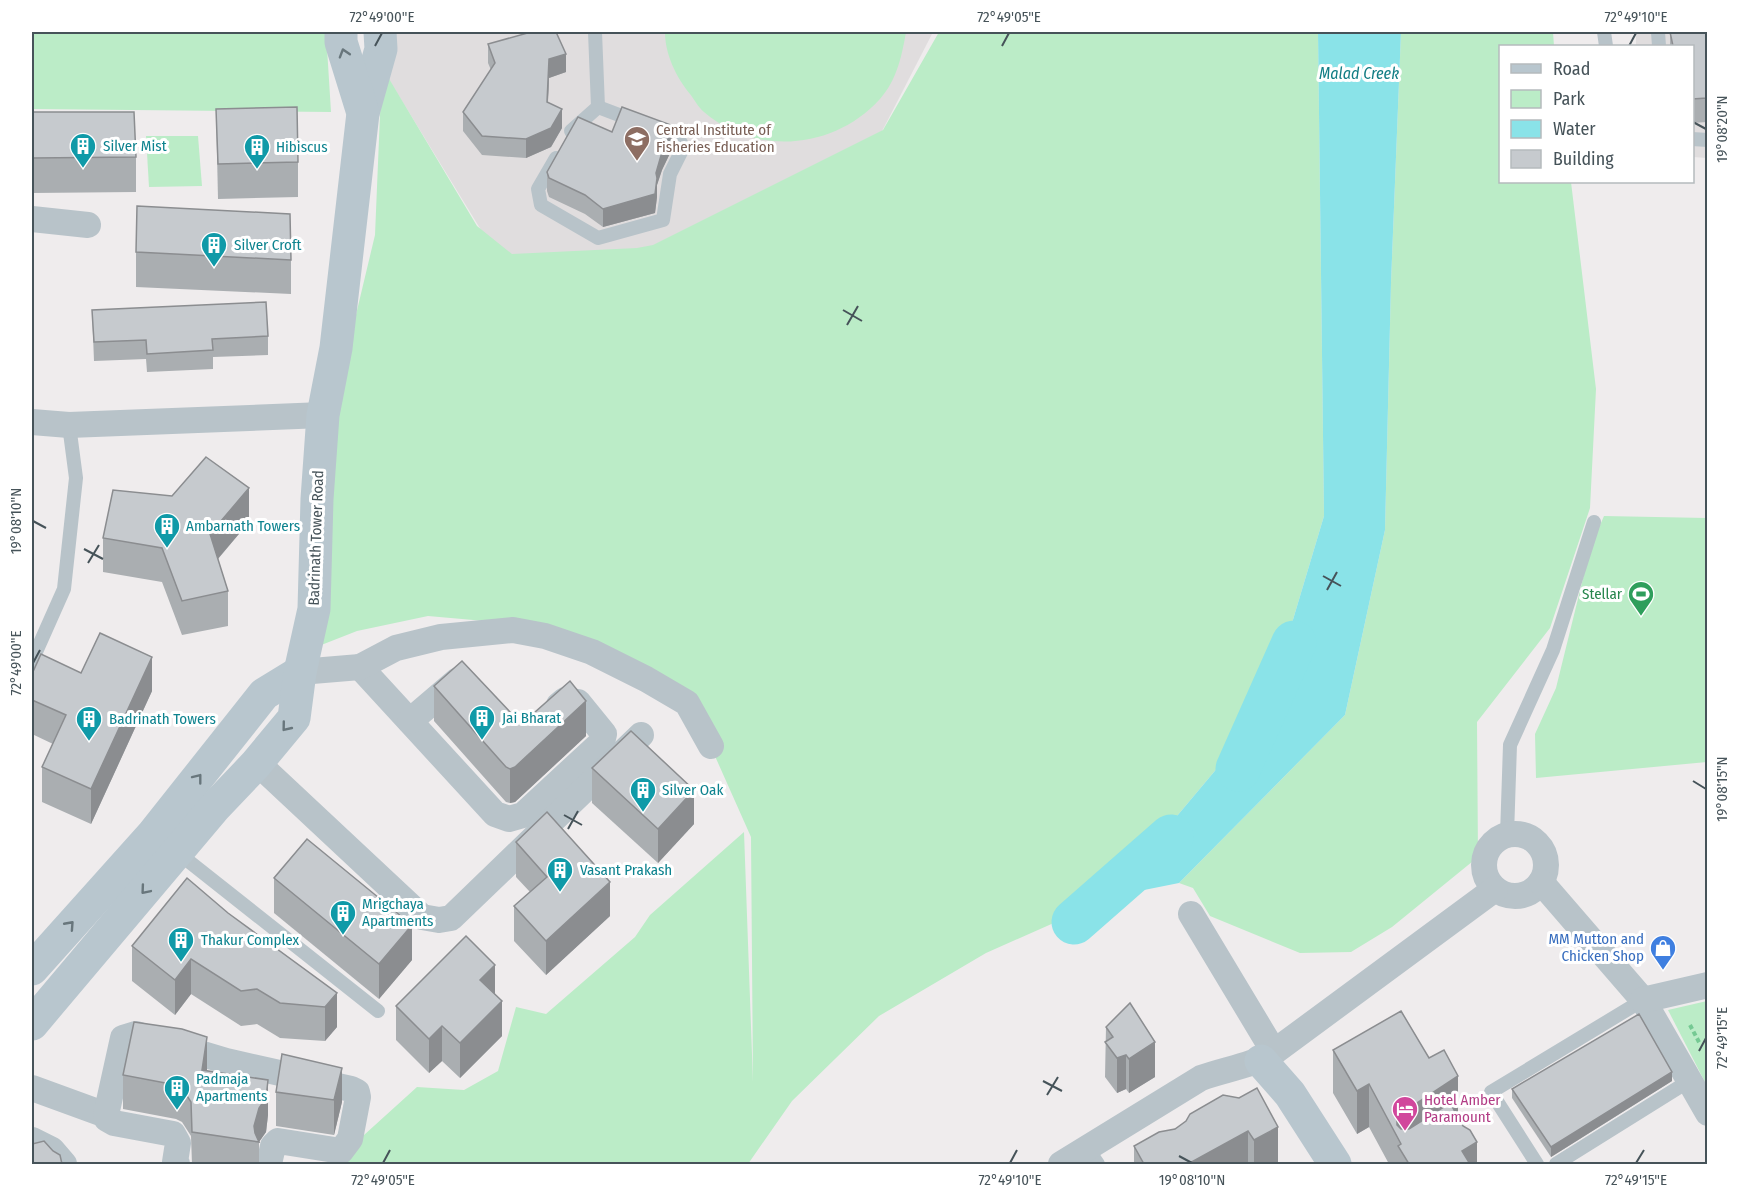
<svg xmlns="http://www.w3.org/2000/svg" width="1739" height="1196" font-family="'Fira Sans Condensed',sans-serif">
  <rect width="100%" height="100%" fill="#efeced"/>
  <g fill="#e0ddde">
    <polygon points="388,32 933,32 878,139 655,248 513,257 489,243 388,78"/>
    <polygon points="1636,32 1707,32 1707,158 1693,157 1692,46 1636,46"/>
  </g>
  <g fill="#bbecc7">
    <polygon points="32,32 326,32 331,112 32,109"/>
    <path d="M665 32H906C902 55 897 80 880 99 835 149 756 157 704 112 698 107 694 99 690 94 676 77 665 54 665 32Z"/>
    <polygon points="939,32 1318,32 1324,516 1266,710 1109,897 1092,906 986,953 879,1016 792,1101 748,1164 332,1164 417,1087 464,1090 498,1071 516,1007 546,1014 635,937 650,915 744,832 753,1082 751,837 690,700 530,625 428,616 357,631 306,651 314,432 354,323 375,235 382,67 477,226 512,254 637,248 653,245 883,130"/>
    <polygon points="1401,32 1553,32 1554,46 1500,46 1500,182 1571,182 1596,389 1590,508 1550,628 1477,722 1478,857 1392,927 1351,952 1300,953 1210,916 1193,888 1179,883 1345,715 1385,530 1391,283"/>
    <polygon points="146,136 198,136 202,186 149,187"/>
    <polygon points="1604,516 1707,518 1707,762 1536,778 1535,734 1556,688 1591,546"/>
    <polygon points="1707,1001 1708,1001 1707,1086 1668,1010"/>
  </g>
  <polygon fill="#8ae3e8" points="1318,32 1401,32 1391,283 1385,530 1345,715 1179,883 1109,897 1266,710 1324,516"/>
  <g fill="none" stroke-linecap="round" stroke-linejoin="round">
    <g stroke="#8ae3e8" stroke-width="45">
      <polyline points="1238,769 1294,643"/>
      <polyline points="1074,922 1171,837"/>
    </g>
    <polyline stroke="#75c993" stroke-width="4" stroke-dasharray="4.5 3" stroke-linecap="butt" points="1690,1025 1700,1044"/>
    <g stroke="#b8c3c9" stroke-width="14">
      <polyline points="1604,32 1606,46"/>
      <polyline points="1658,32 1659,46"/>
      <polyline points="598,107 635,121"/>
      <polyline points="571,131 598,107 595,32"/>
      <polyline points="1692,139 1708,140"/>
      <polyline points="556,158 538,189 541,205 598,238 663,220 670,174 681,152 682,145 677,136 656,128"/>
      <polyline points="32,661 64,589 76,478 69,425"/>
      <polyline points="1507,835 1510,745 1553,650 1594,522"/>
      <polyline points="177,852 378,1011"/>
      <polyline points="1087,1148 1098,1164"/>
      <polyline points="1537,1164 1491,1092 1643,1000"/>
      <polyline points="1556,1164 1689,1081"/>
    </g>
    <g stroke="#b8c3c9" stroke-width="26">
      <polyline points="32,219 88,225"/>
      <polyline points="32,422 69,425 323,415"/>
      <polyline points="360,667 495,814 509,819 523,815 602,742 604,734 578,702 565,700 559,705"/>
      <polyline points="300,672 360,667 396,648 441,637 513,630 545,636 592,652 646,679 687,703 711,746"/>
      <polyline points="410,721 458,680 462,680"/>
      <polyline points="255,765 268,773 422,917 439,920 451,918 641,735"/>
      <circle cx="1515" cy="865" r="31"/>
      <polyline points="1541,882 1643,1000 1708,1113"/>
      <polyline points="1191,914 1274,1052"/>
      <polyline points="1643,1000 1708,985"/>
      <polyline points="32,1088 106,1115"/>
      <polyline points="32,1140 52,1150 64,1164"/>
      <polyline points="177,1164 175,1162 178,1143 173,1134 114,1123 107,1119 106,1115 123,1038 136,1034 226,1061 351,1089 357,1092 358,1097 350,1139 341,1151 278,1141 273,1146 269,1164"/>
      <path d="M1061 1164 1201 1078C1225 1069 1252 1066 1274 1052L1495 889"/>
    </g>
    <g stroke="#b8c6ce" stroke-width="33">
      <polyline points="363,113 381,49 380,32"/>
      <polyline points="32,969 153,834 264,694 300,672"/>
      <polyline points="32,1024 215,807 255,765 294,718 300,672 314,609 317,499 323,415 336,348 363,113 341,42 341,32"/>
      <polyline points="1261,1061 1290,1094 1335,1164"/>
    </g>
  </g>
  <g fill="#aaaeb1">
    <polygon points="1670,32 1707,32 1707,122 1692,123 1692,46 1670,46"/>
    <polygon points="488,44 566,72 549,78 548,102 562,128 551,147 526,158 482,155 463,131 463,112 491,70 488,63"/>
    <polygon points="216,109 298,162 298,197 218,199"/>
    <polygon points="32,112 136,157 136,192 32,193"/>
    <polygon points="612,132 673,147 662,170 657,185 657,197 655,213 603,227 585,214 549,197 547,191 547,172"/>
    <polygon points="136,252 291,260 291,294 136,287"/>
    <polygon points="92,310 268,336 268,355 213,357 213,369 147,372 146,359 94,361"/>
    <polygon points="172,496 249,522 218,559 228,591 228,626 182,635 162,582 103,572 103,538"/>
    <polygon points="81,673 152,691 91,824 42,802 42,767 53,744 32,734 32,674"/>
    <polygon points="434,686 512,714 586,736 515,802 510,803 506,802 434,721"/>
    <polygon points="592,768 694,824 658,863 592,803"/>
    <polygon points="516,842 610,916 546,975 514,941 514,906 530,892 516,877"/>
    <polygon points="274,878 412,960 379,999 274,913"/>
    <polygon points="228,913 337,993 337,1027 325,1041 280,1038 257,1024 241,1026 191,994 175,1015 132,981 132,946"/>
    <polygon points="495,995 502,1036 460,1078 442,1061 429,1073 396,1040 396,1006"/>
    <polygon points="1106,1027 1155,1077 1129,1093 1126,1089 1117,1093 1105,1077"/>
    <polygon points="1333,1050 1458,1117 1477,1164 1389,1164 1369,1127 1357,1134 1333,1093"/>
    <polygon points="342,1068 342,1102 334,1135 276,1126 276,1092"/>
    <polygon points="207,1071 268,1115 266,1132 259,1142 259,1164 192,1164 191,1136 182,1122 176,1119 123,1109 123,1075"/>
    <polygon points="1672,1081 1551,1157 1512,1098 1512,1089"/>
    <polygon points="1223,1095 1278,1164 1134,1164 1134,1146 1175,1129"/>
  </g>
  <g fill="#8b8d90">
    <polygon points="566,54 566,72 549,78 547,121 549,59"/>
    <polygon points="562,109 562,128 551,147 526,158 526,139"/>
    <polygon points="673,128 673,147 662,170 657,185 657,197 655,213 603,227 603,209 656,173 662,152"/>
    <polygon points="249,488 249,522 210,568 210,534"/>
    <polygon points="152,657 152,691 91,824 91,789"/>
    <polygon points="586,701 586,736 515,802 510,803 510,769"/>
    <polygon points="694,790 694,824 658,863 658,829"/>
    <polygon points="610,882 610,916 546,975 546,941"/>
    <polygon points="412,925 412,960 379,999 379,964"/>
    <polygon points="191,959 191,994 175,1015 175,980"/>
    <polygon points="495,965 495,1000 480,980"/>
    <polygon points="337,993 337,1027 325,1041 325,1007"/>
    <polygon points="502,1001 502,1036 460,1078 460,1043"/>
    <polygon points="442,1026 442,1061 429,1073 429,1039"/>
    <polygon points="207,1037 207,1071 202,1070"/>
    <polygon points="1155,1042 1155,1077 1129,1093 1129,1059"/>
    <polygon points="1126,1055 1126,1089 1117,1093 1117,1058"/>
    <polygon points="342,1068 342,1102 334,1135 334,1100"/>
    <polygon points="1672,1072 1672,1081 1551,1157 1551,1147"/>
    <polygon points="1458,1076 1458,1119 1401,1144 1397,1136 1397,1117 1400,1114"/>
    <polygon points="268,1080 268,1115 266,1132 259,1142 254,1142 254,1126 259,1108"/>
    <polygon points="1369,1084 1369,1127 1357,1134 1357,1091"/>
    <polygon points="1278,1127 1278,1164 1254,1164 1254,1140"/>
    <polygon points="1248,1131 1248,1164 1188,1164"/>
    <polygon points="1477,1142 1477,1164 1462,1164 1462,1151"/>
  </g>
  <g fill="#c6cace" stroke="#8b8d90" stroke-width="1.5">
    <polygon points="531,32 556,32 566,54 549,59 547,102 562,109 551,128 526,139 482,136 463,112 495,63 488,44"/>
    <polygon points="1670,32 1707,32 1707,98 1692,99 1692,46 1673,46"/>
    <polygon points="297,107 298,162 218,164 216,109"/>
    <polygon points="622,107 671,125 673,128 662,152 656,173 657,178 655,194 603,209 585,195 549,178 547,172 578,117 612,132"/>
    <polygon points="32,112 134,112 136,157 32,158"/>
    <polygon points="137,206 290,214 291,260 136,252"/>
    <polygon points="266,302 268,336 212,339 213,350 147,354 146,340 94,342 92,310"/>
    <polygon points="206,457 249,488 210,534 228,591 182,601 162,548 103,538 113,490 172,496"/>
    <polygon points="100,633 152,657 91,789 42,767 66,715 32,700 32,674 41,654 81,673"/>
    <polygon points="462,661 512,714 526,715 535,712 570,681 586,701 515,767 510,769 506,767 434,686"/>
    <polygon points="631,731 694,790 658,829 592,768"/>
    <polygon points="547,812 610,882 546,941 514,906 547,877 516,842"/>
    <polygon points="307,839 412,925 379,964 274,878"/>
    <polygon points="187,878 228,913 337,993 325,1007 280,1003 257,989 241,991 191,959 175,980 132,946"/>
    <polygon points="466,936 495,965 480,980 502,1001 460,1043 442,1026 429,1039 396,1006"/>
    <polygon points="1130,1003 1155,1042 1129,1059 1126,1055 1117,1058 1105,1042 1113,1037 1106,1027"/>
    <polygon points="1401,1011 1429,1058 1444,1050 1458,1076 1400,1114 1397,1117 1397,1125 1401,1129 1409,1129 1450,1103 1463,1126 1470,1130 1477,1142 1462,1151 1470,1164 1409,1164 1398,1146 1401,1144 1369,1084 1357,1091 1333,1050"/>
    <polygon points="1639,1014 1672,1072 1551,1147 1512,1089"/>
    <polygon points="134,1022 182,1029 207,1037 202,1070 268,1080 266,1098 259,1108 254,1126 255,1133 259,1142 192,1132 191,1102 182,1088 176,1085 123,1075"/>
    <polygon points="282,1054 342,1068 334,1100 276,1092"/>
    <polygon points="1257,1088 1278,1127 1254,1140 1248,1131 1188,1164 1144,1164 1134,1146 1159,1132 1175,1129 1186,1121 1190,1114 1223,1095 1239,1098"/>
    <polygon points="44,1141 53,1151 60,1155 62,1164 32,1164 32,1144"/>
  </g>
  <defs><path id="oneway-chevron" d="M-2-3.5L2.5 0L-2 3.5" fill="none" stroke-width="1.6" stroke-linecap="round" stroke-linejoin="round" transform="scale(1.5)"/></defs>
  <g stroke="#68767c">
    <use href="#oneway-chevron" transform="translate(344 53) rotate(-107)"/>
    <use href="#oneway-chevron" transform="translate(286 727) rotate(129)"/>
    <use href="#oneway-chevron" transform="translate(198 778) rotate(-52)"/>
    <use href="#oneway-chevron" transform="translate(145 890) rotate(130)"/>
    <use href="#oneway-chevron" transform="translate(70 925) rotate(-48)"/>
  </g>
  <path fill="none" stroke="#465359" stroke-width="2" d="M375 46 382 33M1002 46 1009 33M1629 46 1636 33M1693 122 1706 129M843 310 862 321M847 325 858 306M33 521 46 528M84 549 103 559M88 563 99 545M1323 576 1341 586M1327 590 1337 572M33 663 40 650M1693 781 1706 789M564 815 582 825M568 829 578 811M1699 1051 1706 1038M1043 1081 1062 1091M1047 1095 1058 1077M1179 1156 1192 1163M383 1163 390 1150M1010 1163 1017 1150M1636 1163 1644 1150"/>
  <defs>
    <g id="university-pin" transform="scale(1.35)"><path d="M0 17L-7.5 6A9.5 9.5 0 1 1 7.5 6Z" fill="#8d6e63" stroke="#fff"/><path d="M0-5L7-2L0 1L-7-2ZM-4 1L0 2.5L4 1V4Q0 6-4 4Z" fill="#fff"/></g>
    <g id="building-pin" transform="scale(1.35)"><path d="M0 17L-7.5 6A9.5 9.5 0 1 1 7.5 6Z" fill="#0f9aa8" stroke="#fff"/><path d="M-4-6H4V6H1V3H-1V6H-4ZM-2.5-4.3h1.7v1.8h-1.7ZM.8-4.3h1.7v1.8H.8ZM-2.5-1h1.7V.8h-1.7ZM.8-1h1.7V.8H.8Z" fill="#fff"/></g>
    <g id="stadium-pin" transform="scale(1.35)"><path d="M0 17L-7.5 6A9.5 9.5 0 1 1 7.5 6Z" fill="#2e9e5b" stroke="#fff"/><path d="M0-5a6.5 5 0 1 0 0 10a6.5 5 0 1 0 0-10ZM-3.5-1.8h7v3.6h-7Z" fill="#fff"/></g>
    <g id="shop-pin" transform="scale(1.35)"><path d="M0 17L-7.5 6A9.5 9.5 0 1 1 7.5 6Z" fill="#3f7fe0" stroke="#fff"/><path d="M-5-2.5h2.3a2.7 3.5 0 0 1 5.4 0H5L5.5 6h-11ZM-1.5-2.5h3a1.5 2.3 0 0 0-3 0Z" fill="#fff"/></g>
    <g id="hotel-pin" transform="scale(1.35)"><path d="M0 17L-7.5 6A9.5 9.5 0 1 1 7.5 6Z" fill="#d1479c" stroke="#fff"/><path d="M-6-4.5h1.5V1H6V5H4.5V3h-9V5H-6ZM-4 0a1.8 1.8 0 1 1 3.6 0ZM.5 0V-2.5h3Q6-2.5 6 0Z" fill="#fff"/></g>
  </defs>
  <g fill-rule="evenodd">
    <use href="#university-pin" x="637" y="139"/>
    <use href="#building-pin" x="83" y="146"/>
    <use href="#building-pin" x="257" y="147"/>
    <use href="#building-pin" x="214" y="245"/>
    <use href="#building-pin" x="167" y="526"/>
    <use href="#stadium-pin" x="1641" y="594"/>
    <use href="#building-pin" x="482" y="718"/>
    <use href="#building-pin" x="89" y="719"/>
    <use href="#building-pin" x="643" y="790"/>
    <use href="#building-pin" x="560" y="870"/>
    <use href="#building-pin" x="343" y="913"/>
    <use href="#building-pin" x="181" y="940"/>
    <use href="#shop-pin" x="1663" y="948"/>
    <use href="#building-pin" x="177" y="1088"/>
    <use href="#hotel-pin" x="1405" y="1109"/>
  </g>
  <g text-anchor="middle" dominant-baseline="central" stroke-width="6" stroke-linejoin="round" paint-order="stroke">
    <g font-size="15" fill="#785e54" stroke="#fff" text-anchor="start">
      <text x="656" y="130">Central Institute of<tspan x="656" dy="17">Fisheries Education</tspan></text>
    </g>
    <g font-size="15" fill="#0d838f" stroke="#fff" text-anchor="start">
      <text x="103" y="146">Silver Mist</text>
      <text x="276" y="147">Hibiscus</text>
      <text x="234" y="245">Silver Croft</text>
      <text x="186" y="526">Ambarnath Towers</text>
      <text x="502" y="718">Jai Bharat</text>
      <text x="109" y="719">Badrinath Towers</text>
      <text x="662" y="790">Silver Oak</text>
      <text x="580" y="870">Vasant Prakash</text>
      <text x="362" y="904">Mrigchaya<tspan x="362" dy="17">Apartments</tspan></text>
      <text x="201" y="940">Thakur Complex</text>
      <text x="196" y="1079">Padmaja<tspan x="196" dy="17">Apartments</tspan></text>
    </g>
    <g font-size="15" fill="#465359" stroke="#fff">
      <text transform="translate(316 538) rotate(-88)">Badrinath Tower Road</text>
    </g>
    <g font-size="15" fill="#27864d" stroke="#fff" text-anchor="end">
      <text x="1622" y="594">Stellar</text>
    </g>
    <g font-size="15" fill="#366cbe" stroke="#fff" text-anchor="end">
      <text x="1644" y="939">MM Mutton and<tspan x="1644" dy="17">Chicken Shop</tspan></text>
    </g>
    <g font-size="15" fill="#b23c85" stroke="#fff" text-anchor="start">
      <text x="1424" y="1100">Hotel Amber<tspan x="1424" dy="17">Paramount</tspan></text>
    </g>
    <g font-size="16" font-style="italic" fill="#117d84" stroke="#fff">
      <text x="1359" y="73">Malad Creek</text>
    </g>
  </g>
  <rect width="1739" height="1196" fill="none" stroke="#ffffff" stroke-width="66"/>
  <rect x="1499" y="45" width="195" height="138" fill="#ffffff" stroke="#b5babd" stroke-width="1.5"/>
  <rect x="1511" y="64" width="30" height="9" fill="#b8c6ce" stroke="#b5babd" stroke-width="1.5"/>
  <text x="1553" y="75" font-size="18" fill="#465359">Road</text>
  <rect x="1511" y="90" width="30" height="18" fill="#bbecc7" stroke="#b5babd" stroke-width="1.5"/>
  <text x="1553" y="105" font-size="18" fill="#465359">Park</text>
  <rect x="1511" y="120" width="30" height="18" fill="#8ae3e8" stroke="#b5babd" stroke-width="1.5"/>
  <text x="1553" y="135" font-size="18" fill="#465359">Water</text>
  <rect x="1511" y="150" width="30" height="18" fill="#c6cace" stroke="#b5babd" stroke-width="1.5"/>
  <text x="1553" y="165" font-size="18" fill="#465359">Building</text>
  <rect x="33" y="33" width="1673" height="1130" fill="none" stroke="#465359" stroke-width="2"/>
  <g font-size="15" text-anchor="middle" fill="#465359">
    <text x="382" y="22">72°49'00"E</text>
    <text x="1009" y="22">72°49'05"E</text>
    <text x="1636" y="22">72°49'10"E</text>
    <text transform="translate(1722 129) rotate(-90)" y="5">19°08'20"N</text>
    <text transform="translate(16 521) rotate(-90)" y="5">19°08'10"N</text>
    <text transform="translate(16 663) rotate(-90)" y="5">72°49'00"E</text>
    <text transform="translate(1722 789) rotate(-90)" y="5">19°08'15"N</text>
    <text transform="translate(1722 1038) rotate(-90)" y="5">72°49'15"E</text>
    <text x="383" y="1185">72°49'05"E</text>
    <text x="1010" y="1185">72°49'10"E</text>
    <text x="1192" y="1185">19°08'10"N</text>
    <text x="1636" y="1185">72°49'15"E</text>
  </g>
</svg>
